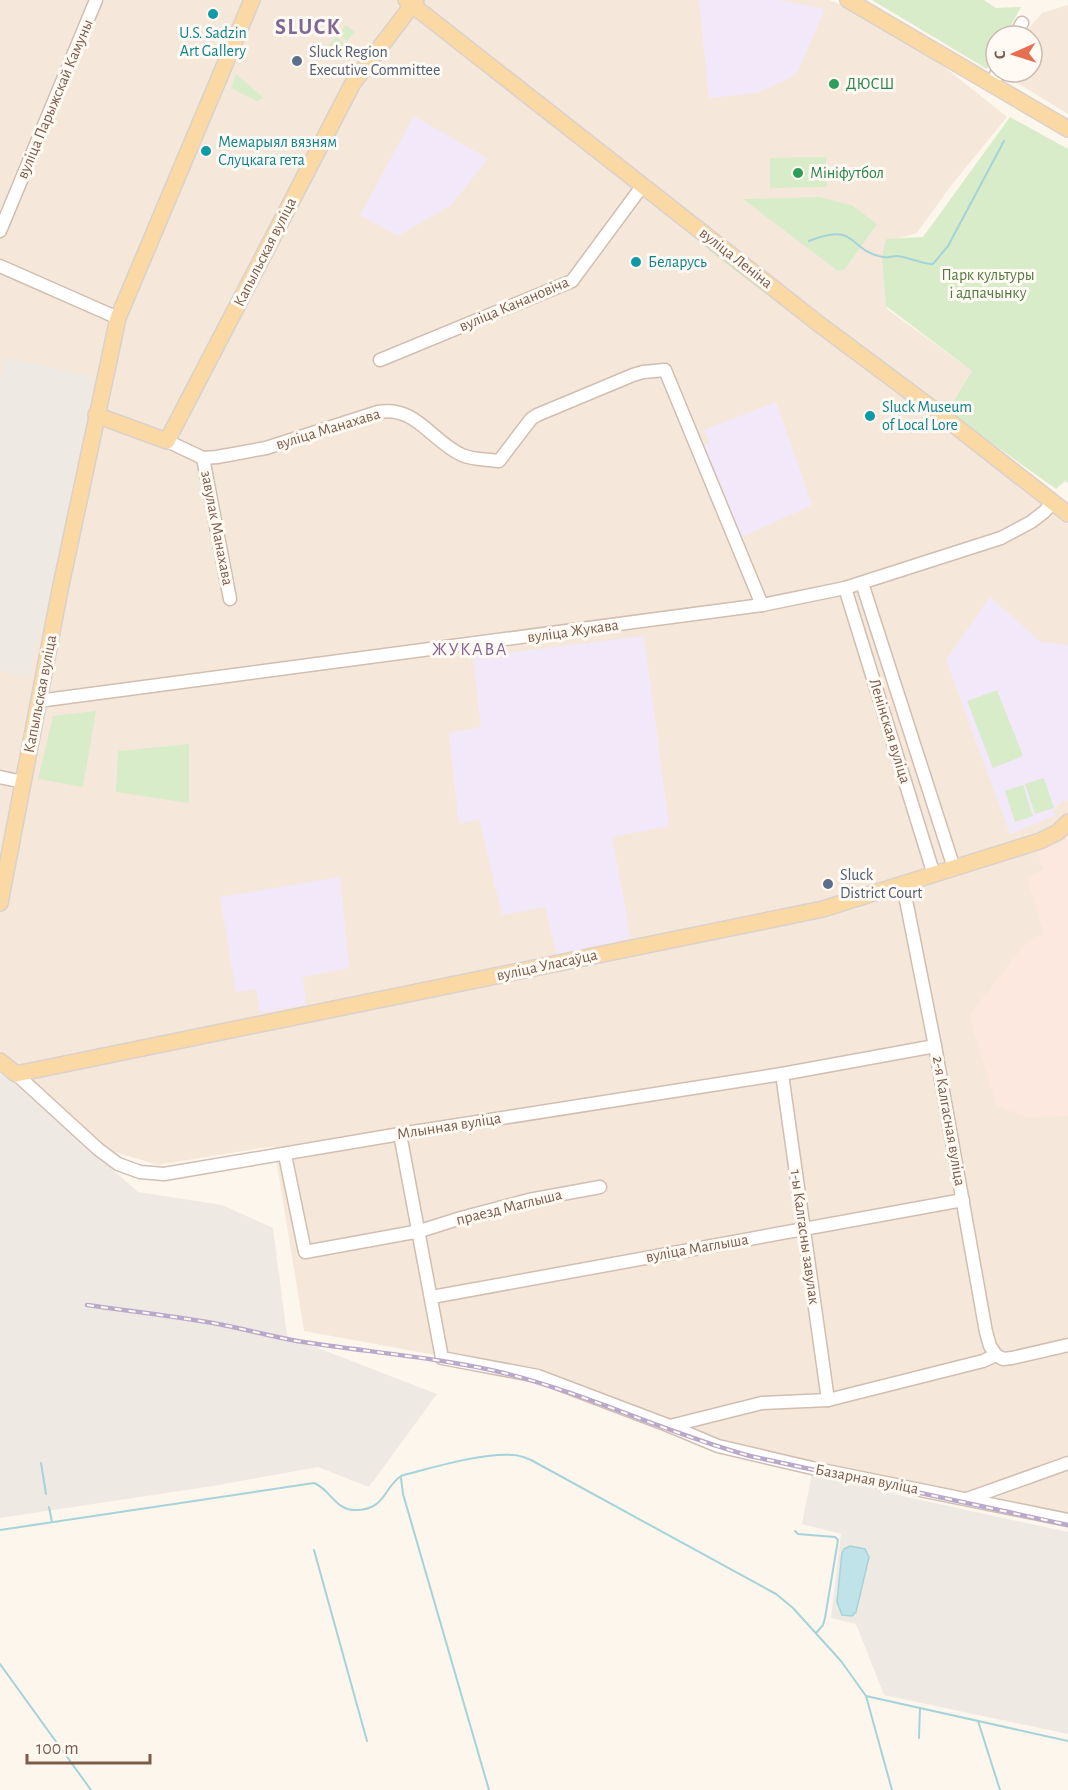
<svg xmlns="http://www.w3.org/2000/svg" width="1068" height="1790" font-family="'Alegreya Sans',sans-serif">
  <rect width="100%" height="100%" fill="#fdf6ec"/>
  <g fill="#f5e8da">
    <polygon points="0,0 396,0 819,328 1068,524 1068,1516 712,1441 538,1374 304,1331 274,1146 158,1165 108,1150 0,1055"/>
    <polygon points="421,0 829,0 848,7 942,65 1007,117 950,187 917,233 889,241 887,309 972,371 947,411 417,4"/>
    <polygon points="1068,5 1068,114 1006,76 1007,72 1032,72 1032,36 1022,36 1042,13"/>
  </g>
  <polygon fill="#fde8e0" points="1068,835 1068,1116 1027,1117 997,1106 969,1016 1025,944 1044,933 1027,878 1044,869 1036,850 1062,842"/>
  <g fill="#efe9e4">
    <polygon points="6,358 95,377 52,584 29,677 0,671 0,379"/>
    <polygon points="0,1074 11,1080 138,1192 222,1205 273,1228 287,1336 437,1394 369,1487 318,1467 213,1486 0,1518"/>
    <polygon points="812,1473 907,1497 1068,1532 1068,1734 884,1695 856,1624 831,1618 841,1534 802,1524"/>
  </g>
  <g fill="#f3e8fa">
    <polygon points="699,0 778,0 825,9 798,71 792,77 757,93 709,98"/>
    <polygon points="414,116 488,159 451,205 398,236 360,215"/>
    <polygon points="776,402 812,505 742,537 703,446 710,443 704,430"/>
    <polygon points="990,597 1041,642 1068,645 1068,802 1064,799 1053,811 1056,815 1010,834 946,660"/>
    <polygon points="644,636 669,826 612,837 631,938 557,954 545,907 502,915 479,819 459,824 449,733 481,727 473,657"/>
    <polygon points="340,877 349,968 303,977 306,1004 260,1013 256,989 236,992 220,897"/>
  </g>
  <g fill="#d8ecc9">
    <polygon points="872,0 984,0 996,8 1021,7 1005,36 996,36 996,53 987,69"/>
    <polygon points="346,25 355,32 347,41 339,34"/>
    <polygon points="336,36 345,44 338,53 329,45"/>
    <polygon points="236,74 264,98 256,101 231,88"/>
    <polygon points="1010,117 1068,149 1068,483 1065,481 1056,489 947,411 972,371 886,306 882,257 886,239 923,237"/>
    <polygon points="826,157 827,187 770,188 770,158"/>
    <polygon points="820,197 853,206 877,224 845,269 838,271 743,199"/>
    <polygon points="710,247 850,353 848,356 708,250"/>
    <polygon points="997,690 1023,756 993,768 967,701"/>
    <polygon points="96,711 83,787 38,779 53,716"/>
    <polygon points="189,744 189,803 116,792 118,751"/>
    <polygon points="1044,778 1054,808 1035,814 1025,784"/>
    <polygon points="1023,785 1033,816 1015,822 1005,791"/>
  </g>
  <polygon fill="#bfe3e8" stroke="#a5d3da" stroke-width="1.5" points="850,1546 865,1549 869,1557 856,1612 852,1616 842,1615 837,1602 842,1553 844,1549"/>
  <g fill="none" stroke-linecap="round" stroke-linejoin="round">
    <g stroke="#a5d3da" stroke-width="2">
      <path d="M809 241C858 221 848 251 883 257 887 258 892 256 897 256 910 257 920 264 933 264L948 246 1004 141"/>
      <polyline points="41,1463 46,1494"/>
      <polyline points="401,1478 403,1494 489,1790"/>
      <polyline points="49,1507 52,1522"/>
      <path d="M0 1530 314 1483C330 1489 335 1510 355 1510 386 1510 383 1488 401 1476 405 1474 413 1473 419 1471 445 1464 486 1453 513 1455 519 1455 526 1458 531 1460L776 1594 793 1608 841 1661 866 1696 892 1790"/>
      <polyline points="795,1531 798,1534 835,1537 838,1540 825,1618 823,1625 816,1633"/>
      <polyline points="314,1550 367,1741"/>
      <polyline points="0,1664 91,1790"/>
      <polyline points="866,1696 1068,1741"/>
      <polyline points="978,1721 1000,1790"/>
      <polyline points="919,1738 920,1708"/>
    </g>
    <g stroke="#d1beb0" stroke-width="15">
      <g id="minor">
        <polyline points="1015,36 1022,23"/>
        <polyline points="993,85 997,72"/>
        <polyline points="0,231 96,0"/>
        <polyline points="0,266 118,318"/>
        <polyline points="380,360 572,281 643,185"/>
        <path d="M167 441 203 458 217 457 266 448 378 412C416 405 431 441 462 455 473 460 487 459 499 461L531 419 537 415 633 375 643 372 665 370 762 605"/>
        <polyline points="203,458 230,599"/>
        <polyline points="862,583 954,868"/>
        <polyline points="845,588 934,875"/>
        <polyline points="38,701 762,605 845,588 1001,538 1031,522 1044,512 1053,502"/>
        <polyline points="0,777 23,782"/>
        <polyline points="903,885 935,1046 986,1332 990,1346 996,1355"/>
        <polyline points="16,1074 98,1149 118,1164 140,1172 164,1174 400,1134 782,1074 935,1046"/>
        <polyline points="782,1074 828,1400"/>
        <polyline points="400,1134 442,1358 538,1376 670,1426 762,1403 828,1400 983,1361 996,1355 1003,1359 1012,1358 1068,1345"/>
        <polyline points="285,1155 305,1252 420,1231 461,1218 529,1200 600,1187"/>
        <polyline points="432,1297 963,1200"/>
        <polyline points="670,1426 718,1446 812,1468 1068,1520"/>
        <polyline points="967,1499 1068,1463"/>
      </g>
    </g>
    <g stroke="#dad1cd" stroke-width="18">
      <g id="major">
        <polyline points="406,0 819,324 945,418 1068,514"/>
        <polyline points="848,0 1068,129"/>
        <polyline points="96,415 167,441 353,83 416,0"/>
        <polyline points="0,903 60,590 118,318 252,0"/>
        <polyline points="0,1061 16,1074 823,909 1040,841 1058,832 1068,822"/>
      </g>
    </g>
    <use href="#minor" stroke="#fff" stroke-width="12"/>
    <use href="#major" stroke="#fbd9a5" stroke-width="15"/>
    <g stroke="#b9a8c9" stroke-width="4.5">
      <path id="rail" d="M87 1305C129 1311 171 1316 213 1323 241 1328 269 1336 297 1341 366 1352 436 1357 504 1373 588 1394 666 1433 750 1456L1068 1525"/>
    </g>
    <use href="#rail" stroke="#fffaf3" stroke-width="2" stroke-dasharray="7" stroke-linecap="butt"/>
  </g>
  <g fill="#0f9aa8" stroke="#fffaf3" stroke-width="2">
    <circle cx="213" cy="14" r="6"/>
    <circle cx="206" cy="151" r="6"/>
    <circle cx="636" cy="262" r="6"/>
    <circle cx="870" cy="416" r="6"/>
  </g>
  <g fill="#5c6f8a" stroke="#fffaf3" stroke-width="2">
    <circle cx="297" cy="61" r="6"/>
    <circle cx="828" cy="884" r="6"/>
  </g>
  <g fill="#2e9e5b" stroke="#fffaf3" stroke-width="2">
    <circle cx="834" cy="84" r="6"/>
    <circle cx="798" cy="173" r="6"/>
  </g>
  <g text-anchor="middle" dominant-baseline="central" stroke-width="6" stroke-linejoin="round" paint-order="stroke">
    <g font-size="16" fill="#0d838f" stroke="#fffaf3" text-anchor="start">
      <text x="213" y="33" text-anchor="middle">U.S. Sadzin<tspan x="213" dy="18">Art Gallery</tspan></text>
      <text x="218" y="142">Мемарыял вязням<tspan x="218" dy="18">Слуцкага гета</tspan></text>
      <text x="648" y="262">Беларусь</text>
      <text x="882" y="407">Sluck Museum<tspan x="882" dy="18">of Local Lore</tspan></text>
    </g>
    <g font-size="16" fill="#4e5e75" stroke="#fffaf3" text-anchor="start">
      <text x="309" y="52">Sluck Region<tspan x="309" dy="18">Executive Committee</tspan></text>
      <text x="840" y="875">Sluck<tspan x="840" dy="18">District Court</tspan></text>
    </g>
    <g font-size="16" fill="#27864d" stroke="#fffaf3" text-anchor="start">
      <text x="846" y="84">ДЮСШ</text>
      <text x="810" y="173">Мініфутбол</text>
    </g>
    <g font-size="16" fill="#7a5c4d" stroke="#fffaf3">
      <text transform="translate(55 99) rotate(-67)">вуліца Парыжскай Камуны</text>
      <text transform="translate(265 252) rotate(-63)">Капыльская вуліца</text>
      <text transform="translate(736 258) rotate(38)">вуліца Леніна</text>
      <text transform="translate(514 304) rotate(-23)">вуліца Канановіча</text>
      <text transform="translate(328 429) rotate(-17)">вуліца Манахава</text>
      <text transform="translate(217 528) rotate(79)">завулак Манахава</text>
      <text transform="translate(573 631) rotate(-8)">вуліца Жукава</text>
      <text transform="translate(40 694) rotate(-79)">Капыльская вуліца</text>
      <text transform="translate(890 731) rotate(73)">Ленінская вуліца</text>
      <text transform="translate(547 965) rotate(-12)">вуліца Уласаўца</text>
      <text transform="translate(949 1121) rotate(80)">2-я Калгасная вуліца</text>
      <text transform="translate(449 1126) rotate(-9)">Млынная вуліца</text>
      <text transform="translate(509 1207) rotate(-14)">праезд Маглыша</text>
      <text transform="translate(805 1237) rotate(82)">1-ы Калгасны завулак</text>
      <text transform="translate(697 1248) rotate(-10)">вуліца Маглыша</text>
      <text transform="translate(867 1479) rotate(11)">Базарная вуліца</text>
    </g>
    <g font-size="16" fill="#537a41" stroke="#fffaf3">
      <text x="988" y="275">Парк культуры<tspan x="988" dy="18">і адпачынку</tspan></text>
    </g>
    <g font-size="18" letter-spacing="1.5" fill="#846695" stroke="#fffaf3">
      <text x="470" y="650">ЖУКАВА</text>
    </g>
    <g font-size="22" font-weight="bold" letter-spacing="1.5" fill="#846695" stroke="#fffaf3">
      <text x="308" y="27">SLUCK</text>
    </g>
  </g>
  <g transform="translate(1014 54) rotate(267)"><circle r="28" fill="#fffaf3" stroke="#cabbb1" stroke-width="1.5"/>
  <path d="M0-4.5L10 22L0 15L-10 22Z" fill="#e76f51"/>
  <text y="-9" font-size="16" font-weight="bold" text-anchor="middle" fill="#7a5c4d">С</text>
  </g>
  <path d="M27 1754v9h123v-9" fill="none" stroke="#7a5c4d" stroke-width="3"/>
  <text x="36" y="1754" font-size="18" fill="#7a5c4d" stroke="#fffaf3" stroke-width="4.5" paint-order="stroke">100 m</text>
</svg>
